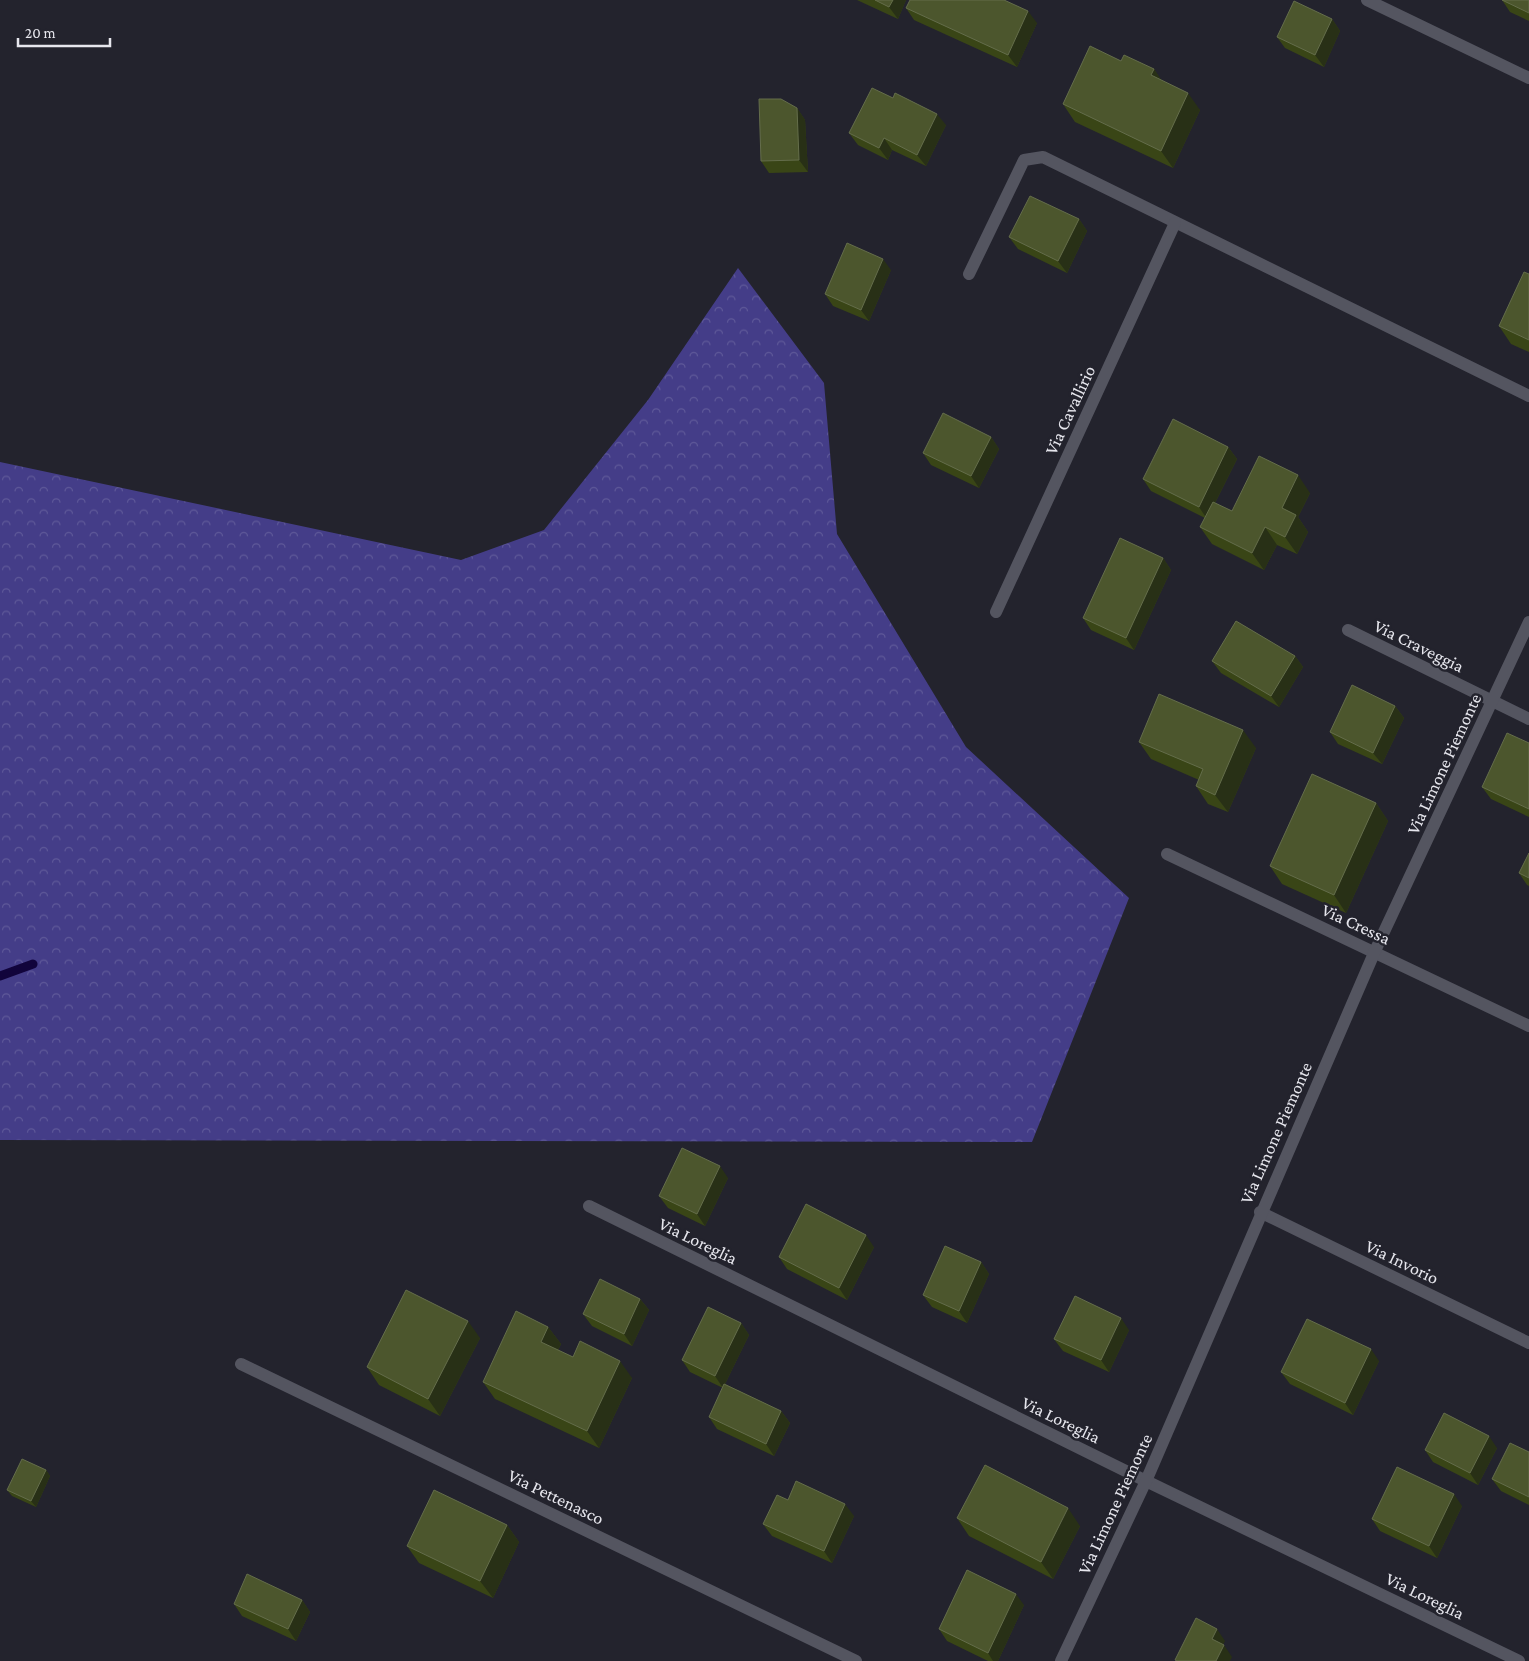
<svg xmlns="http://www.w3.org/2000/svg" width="1529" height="1661" font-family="'Crimson Pro',serif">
  <defs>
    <pattern id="forest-crowns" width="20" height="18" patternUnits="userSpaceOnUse" patternTransform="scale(1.25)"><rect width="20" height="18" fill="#443d88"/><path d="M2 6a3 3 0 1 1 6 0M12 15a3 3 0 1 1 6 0" fill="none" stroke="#5f5999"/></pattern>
  </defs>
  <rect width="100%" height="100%" fill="#23232d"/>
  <polygon fill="url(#forest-crowns)" points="738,268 824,383 837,534 966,747 1129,898 1032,1142 0,1140 0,462 461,560 544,530 648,400"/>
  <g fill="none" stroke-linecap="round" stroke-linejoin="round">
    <polyline stroke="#11043b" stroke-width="9" points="0,976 33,964"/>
    <g stroke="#545560" stroke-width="12">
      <polyline points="1367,0 1529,78"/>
      <polyline points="969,274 1024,160 1043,157 1529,396"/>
      <polyline points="996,612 1175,223"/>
      <polyline points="1348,630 1529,719"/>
      <polyline points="1167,854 1529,1026"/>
      <polyline points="589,1206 1146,1481 1519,1661"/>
      <polyline points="1260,1212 1529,1343"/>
      <polyline points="241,1364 856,1661"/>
      <polyline points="1061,1661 1146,1481 1375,951 1529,622"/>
    </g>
  </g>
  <g fill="#394516">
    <polygon points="857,0 906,0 898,19"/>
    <polygon points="1502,0 1529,0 1529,21 1510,12"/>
    <polygon points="906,8 1037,23 1017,67 914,20"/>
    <polygon points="1332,19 1340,31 1324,67 1285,48 1277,37"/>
    <polygon points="1121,61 1154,69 1161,80 1200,110 1173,168 1075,122 1063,104"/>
    <polygon points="797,108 805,120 808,172 769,173 761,161"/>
    <polygon points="946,125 926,166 892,150 888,160 858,145 849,133"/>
    <polygon points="1079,219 1087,231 1067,273 1018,249 1009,237"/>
    <polygon points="891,270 869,321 833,306 825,294"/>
    <polygon points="1529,274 1529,352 1511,344 1499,326"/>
    <polygon points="991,437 999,449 979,488 931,465 923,453"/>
    <polygon points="1228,447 1237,459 1215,503 1232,511 1310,493 1298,517 1308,532 1297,554 1277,545 1264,570 1212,544 1200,527 1205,518 1151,491 1143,479"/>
    <polygon points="1163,558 1171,570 1134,650 1091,630 1083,618"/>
    <polygon points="1295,656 1303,667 1279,707 1221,673 1212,661"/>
    <polygon points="1395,706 1404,718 1382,764 1338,744 1330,732"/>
    <polygon points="1139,742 1256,748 1228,812 1208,804 1196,786 1199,780 1151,759"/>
    <polygon points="1529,743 1529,817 1491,799 1482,787"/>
    <polygon points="1376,803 1388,821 1346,913 1282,884 1270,866"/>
    <polygon points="1529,853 1529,886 1527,885 1519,873"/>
    <polygon points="728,1178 705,1226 668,1208 659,1196"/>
    <polygon points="874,1247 847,1300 787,1269 779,1257"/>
    <polygon points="981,1262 989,1274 967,1323 932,1307 923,1295"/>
    <polygon points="640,1299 649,1310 632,1346 592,1326 583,1314"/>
    <polygon points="741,1323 749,1335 725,1384 781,1411 790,1423 774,1456 717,1429 709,1417 723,1388 690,1372 682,1360"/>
    <polygon points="548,1327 561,1344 558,1350 573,1357 632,1378 599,1448 495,1399 483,1382"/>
    <polygon points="1129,1330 1109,1372 1063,1351 1054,1339"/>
    <polygon points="480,1338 440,1416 379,1385 367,1367"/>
    <polygon points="1379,1361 1353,1415 1290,1384 1281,1372"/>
    <polygon points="1497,1448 1478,1485 1433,1462 1425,1450"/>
    <polygon points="1529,1452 1529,1505 1501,1491 1492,1479"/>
    <polygon points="46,1470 50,1476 36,1507 12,1496 7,1490"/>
    <polygon points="788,1500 854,1516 832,1563 772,1536 763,1524"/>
    <polygon points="1462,1506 1437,1558 1380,1531 1372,1519"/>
    <polygon points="957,1518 1080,1526 1053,1579 969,1536"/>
    <polygon points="507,1525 519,1542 493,1598 419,1563 407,1546"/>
    <polygon points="302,1600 310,1612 296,1641 242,1616 234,1604"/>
    <polygon points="1024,1605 998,1661 988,1661 947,1641 939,1629"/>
  </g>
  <g fill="#283016">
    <polygon points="893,0 906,0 898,19 889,7"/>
    <polygon points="1028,11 1037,23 1017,67 1008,55"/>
    <polygon points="1332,19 1340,31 1324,67 1315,55"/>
    <polygon points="1154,69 1166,87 1151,75"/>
    <polygon points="1188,93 1200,110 1173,168 1161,151"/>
    <polygon points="797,108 805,120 808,172 799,160"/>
    <polygon points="937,114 946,125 926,166 917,155"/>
    <polygon points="884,138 892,150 888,160 879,148"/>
    <polygon points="1079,219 1087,231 1067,273 1058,261"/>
    <polygon points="883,259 891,270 869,321 861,310"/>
    <polygon points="991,437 999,449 979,488 971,476"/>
    <polygon points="1228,447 1237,459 1207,519 1199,507"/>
    <polygon points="1298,475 1310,493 1298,517 1308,532 1297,554 1285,537 1282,508"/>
    <polygon points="1265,527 1277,545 1264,570 1252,553"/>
    <polygon points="1163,558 1171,570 1134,650 1126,638"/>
    <polygon points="1295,656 1303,667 1279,707 1271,696"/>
    <polygon points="1395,706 1404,718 1382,764 1373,753"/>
    <polygon points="1243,730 1256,748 1228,812 1215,795"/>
    <polygon points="1376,803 1388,821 1346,913 1334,895"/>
    <polygon points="720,1166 728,1178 705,1226 697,1214"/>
    <polygon points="866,1235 874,1247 847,1300 839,1288"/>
    <polygon points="981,1262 989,1274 967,1323 959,1311"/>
    <polygon points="640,1299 649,1310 632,1346 624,1334"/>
    <polygon points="1121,1318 1129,1330 1109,1372 1101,1360"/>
    <polygon points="468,1321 480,1338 440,1416 428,1399"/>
    <polygon points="741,1323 749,1335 723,1388 715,1376"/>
    <polygon points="548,1327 561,1344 553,1360 541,1342"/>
    <polygon points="1371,1349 1379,1361 1353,1415 1345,1403"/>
    <polygon points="620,1361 632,1378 599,1448 587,1431"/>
    <polygon points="781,1411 790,1423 774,1456 766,1444"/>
    <polygon points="1489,1436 1497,1448 1478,1485 1470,1473"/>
    <polygon points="46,1470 50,1476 36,1507 31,1501"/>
    <polygon points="1454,1494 1462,1506 1437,1558 1429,1546"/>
    <polygon points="845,1504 854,1516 832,1563 824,1551"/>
    <polygon points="1068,1508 1080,1526 1053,1579 1041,1562"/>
    <polygon points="507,1525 519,1542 493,1598 480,1581"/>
    <polygon points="1016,1594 1024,1605 998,1661 993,1661 988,1653"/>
    <polygon points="302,1600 310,1612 296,1641 288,1629"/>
    <polygon points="1217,1629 1225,1641 1220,1651 1212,1639"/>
    <polygon points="1224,1645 1232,1657 1230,1661 1216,1661"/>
  </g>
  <g fill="#4c562d" stroke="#646d4b">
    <polygon points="875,0 893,0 889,7"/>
    <polygon points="910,0 1004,0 1028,11 1008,55 906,8"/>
    <polygon points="1502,0 1529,0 1529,13"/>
    <polygon points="1294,1 1332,19 1315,55 1277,37"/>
    <polygon points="1090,46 1121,61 1124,55 1154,69 1151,75 1188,93 1161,151 1063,104"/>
    <polygon points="872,88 893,98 895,93 937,114 917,155 884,138 879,148 849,133"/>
    <polygon points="759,99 781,99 797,108 799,160 761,161"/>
    <polygon points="1030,196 1079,219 1058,261 1009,237"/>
    <polygon points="847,243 883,259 861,310 825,294"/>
    <polygon points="1524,272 1529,274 1529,340 1499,326"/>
    <polygon points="943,413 991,437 971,476 923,453"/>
    <polygon points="1173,419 1228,447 1199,507 1143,479"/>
    <polygon points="1259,456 1298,475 1282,508 1296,515 1285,537 1265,527 1252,553 1200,527 1213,502 1232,511"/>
    <polygon points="1120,538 1163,558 1126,638 1083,618"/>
    <polygon points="1236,621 1295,656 1271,696 1212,661"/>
    <polygon points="1352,685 1395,706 1373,753 1330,732"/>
    <polygon points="1159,694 1243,730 1215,795 1196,786 1203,769 1139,742"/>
    <polygon points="1507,733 1529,743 1529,809 1482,787"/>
    <polygon points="1312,774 1376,803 1334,895 1270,866"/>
    <polygon points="1529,853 1529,878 1519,873"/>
    <polygon points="682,1148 720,1166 697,1214 659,1196"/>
    <polygon points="806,1204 866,1235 839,1288 779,1257"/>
    <polygon points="945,1246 981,1262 959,1311 923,1295"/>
    <polygon points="600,1279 640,1299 624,1334 583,1314"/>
    <polygon points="406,1290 468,1321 428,1399 367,1367"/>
    <polygon points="1075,1296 1121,1318 1101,1360 1054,1339"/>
    <polygon points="708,1307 741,1323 715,1376 682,1360"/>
    <polygon points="516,1311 548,1327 541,1342 573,1357 580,1341 620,1361 587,1431 483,1382"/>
    <polygon points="1307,1319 1371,1349 1345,1403 1281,1372"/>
    <polygon points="724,1384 781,1411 766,1444 709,1417"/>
    <polygon points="1444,1413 1489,1436 1470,1473 1425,1450"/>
    <polygon points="1510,1443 1529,1452 1529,1497 1492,1479"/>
    <polygon points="22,1459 46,1470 31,1501 7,1490"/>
    <polygon points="985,1465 1068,1508 1041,1562 957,1518"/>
    <polygon points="1397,1467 1454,1494 1429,1546 1372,1519"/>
    <polygon points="796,1481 845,1504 824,1551 763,1524 777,1495 788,1500"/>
    <polygon points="434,1490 507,1525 480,1581 407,1546"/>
    <polygon points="967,1570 1016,1594 988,1653 939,1629"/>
    <polygon points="247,1574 302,1600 288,1629 234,1604"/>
    <polygon points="1196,1618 1217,1629 1212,1639 1224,1645 1216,1661 1177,1661 1175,1660"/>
  </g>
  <g text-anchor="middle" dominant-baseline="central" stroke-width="5" stroke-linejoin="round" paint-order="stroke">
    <g font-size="18" fill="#e6e6ed" stroke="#23232d">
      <text transform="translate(1070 410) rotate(-65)">Via Cavallirio</text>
      <text transform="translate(1419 646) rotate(26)">Via Craveggia</text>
      <text transform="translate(1444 764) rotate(-65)">Via Limone Piemonte</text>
      <text transform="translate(1356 924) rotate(25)">Via Cressa</text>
      <text transform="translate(1276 1133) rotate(-66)">Via Limone Piemonte</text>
      <text transform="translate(698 1241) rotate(26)">Via Loreglia</text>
      <text transform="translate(1402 1262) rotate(26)">Via Invorio</text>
      <text transform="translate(1061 1420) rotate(26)">Via Loreglia</text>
      <text transform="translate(556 1497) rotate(26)">Via Pettenasco</text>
      <text transform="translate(1115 1504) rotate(-65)">Via Limone Piemonte</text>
      <text transform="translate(1425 1596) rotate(26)">Via Loreglia</text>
    </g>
  </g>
  <path d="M18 38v8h92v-8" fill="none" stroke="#e6e6ed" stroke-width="2.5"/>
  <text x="25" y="38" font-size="15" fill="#e6e6ed" stroke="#23232d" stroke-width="4" paint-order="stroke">20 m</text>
</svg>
